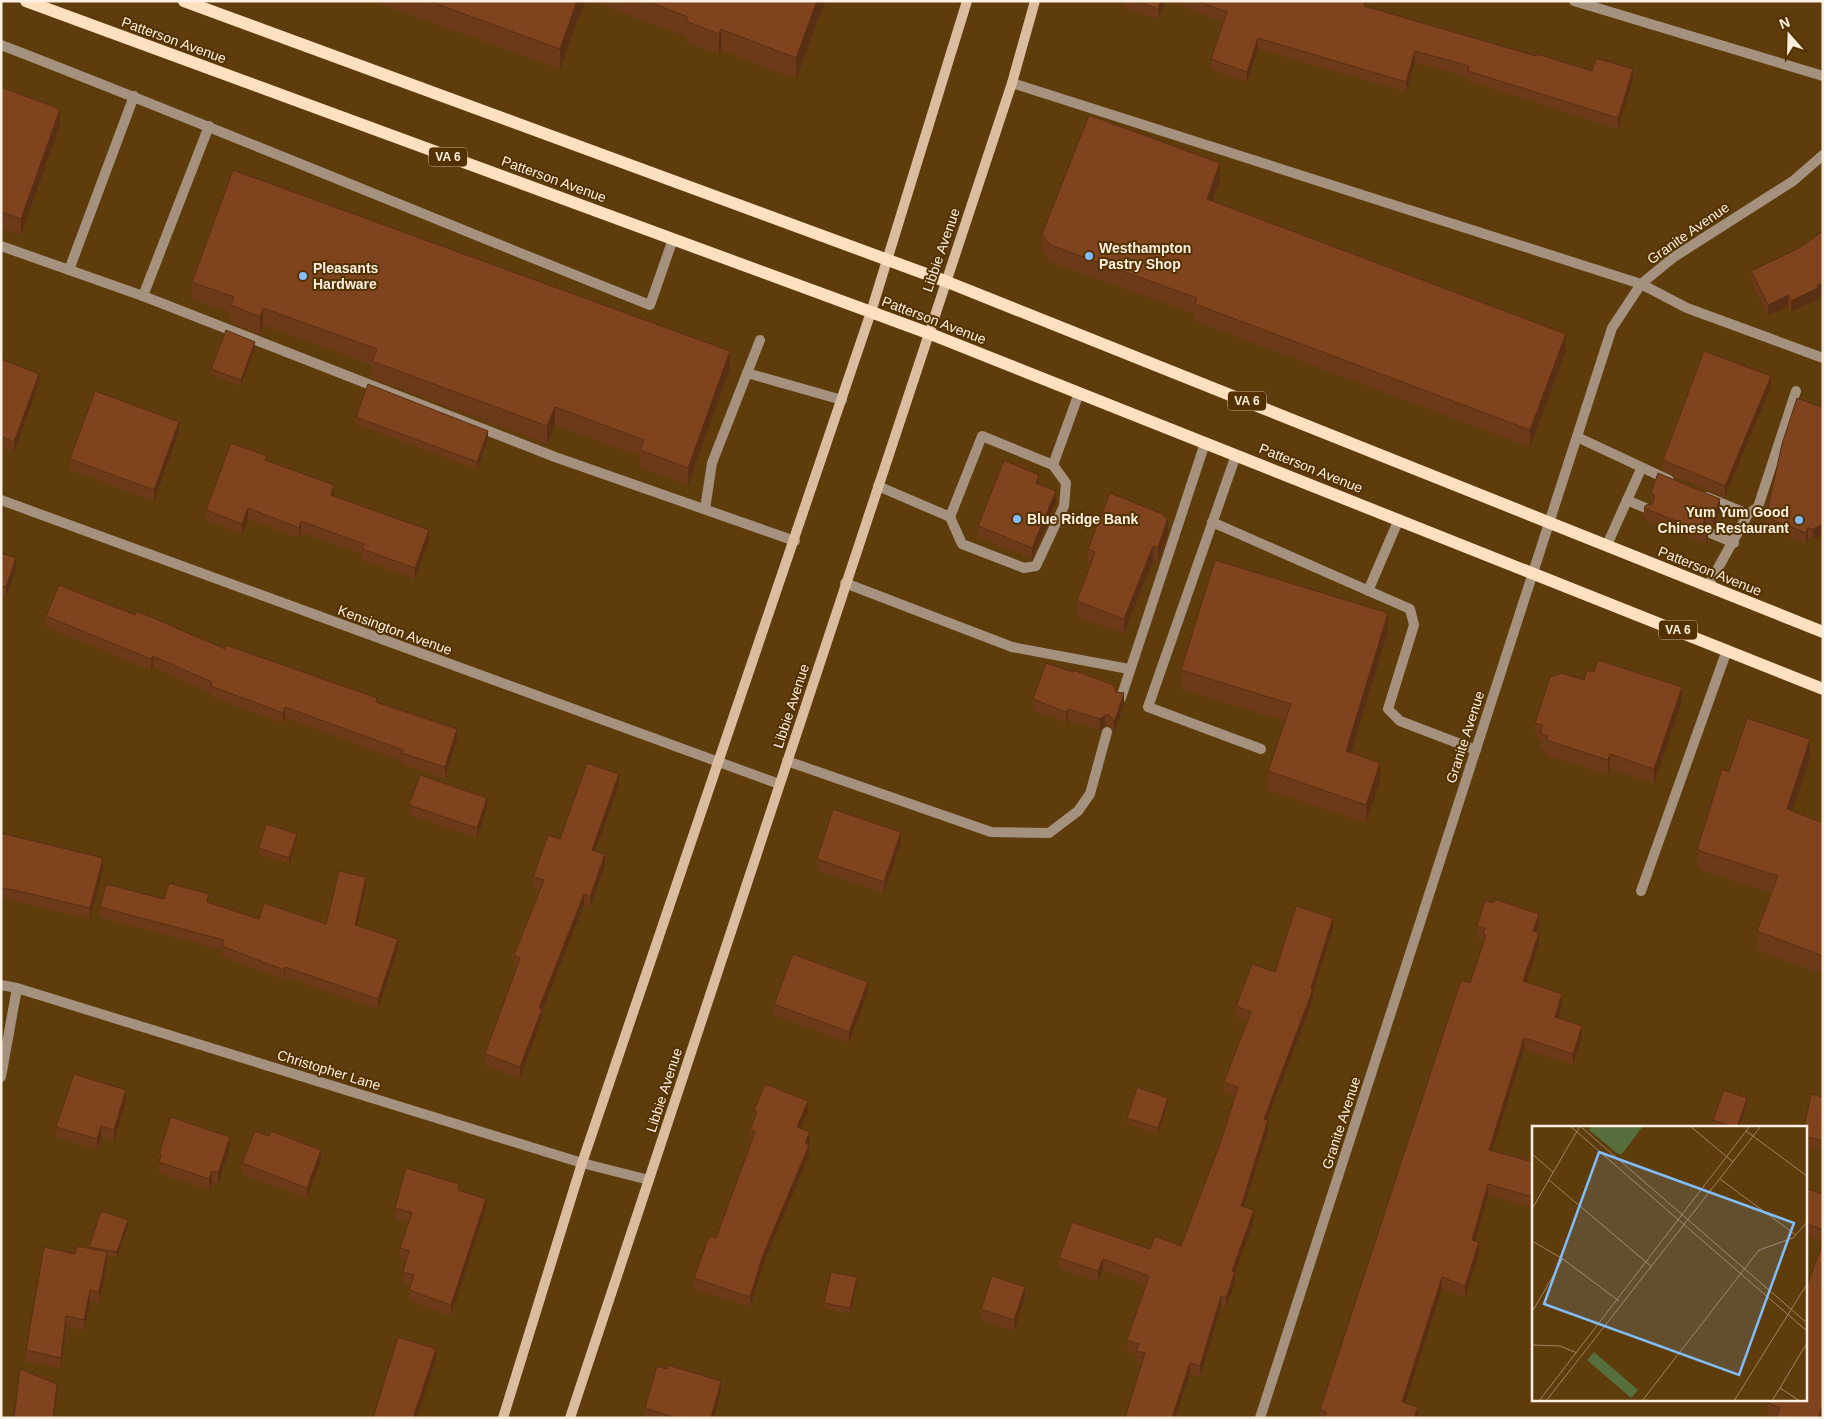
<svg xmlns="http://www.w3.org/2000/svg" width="1824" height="1419" font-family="Arial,sans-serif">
  <rect width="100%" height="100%" fill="#5f3c0b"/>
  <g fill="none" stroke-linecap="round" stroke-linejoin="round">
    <g stroke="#a4927f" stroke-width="10">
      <path d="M1 45C219 129 433 219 650 305L673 239"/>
      <polyline points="1012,83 1641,284 1687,308 1823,358"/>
      <polyline points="1,246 143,296 555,457 795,541"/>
      <polyline points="69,270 134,96"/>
      <polyline points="143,296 209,126"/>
      <polyline points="747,373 842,400"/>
      <polyline points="1577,437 1669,480"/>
      <polyline points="1236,455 1148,707 1261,749"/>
      <polyline points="878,486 950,517 982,436 1053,465 1079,393"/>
      <polyline points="1707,497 1748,514 1708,586"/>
      <polyline points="1627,500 1648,509"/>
      <polyline points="705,509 712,463 760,340"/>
      <polyline points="1748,514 1758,507 1796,391"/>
      <polyline points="950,517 962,544 1024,568 1036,566 1064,506 1066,483 1053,465"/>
      <polyline points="1212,522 1410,609 1414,625 1388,709 1400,721 1476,750"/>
      <polyline points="1710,533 1734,543"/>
      <polyline points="1607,545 1641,469"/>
      <polyline points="845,583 1012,647 1129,669"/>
      <polyline points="1368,591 1399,519"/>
      <polyline points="1121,698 1205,443"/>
      <polyline points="787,761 991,832 1049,833 1078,811 1090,794 1107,732"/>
      <polyline points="1641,891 1727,650"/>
    </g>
    <g stroke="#a4927f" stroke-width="10">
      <polyline points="1574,1 1823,76"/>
      <polyline points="1,500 779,784"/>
      <polyline points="1,985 17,988 582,1163 649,1180"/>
      <polyline points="1,1077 17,988"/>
      <polyline points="1260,1418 1612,328 1641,284 1674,257 1793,181 1823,155"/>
    </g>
    <g stroke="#d9bd9e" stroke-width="10">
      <polyline points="503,1418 582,1163 871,312 967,1"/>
      <polyline points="570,1418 1012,83 1035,1"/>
    </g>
    <g stroke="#fce0c0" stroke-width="12">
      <polyline points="26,1 928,333 1823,689"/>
      <polyline points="184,1 945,281 1823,632"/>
    </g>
  </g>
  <g fill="#6d3a19">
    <polygon points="373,1 585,1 560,69"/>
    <polygon points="593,1 825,1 796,79 721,50 719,55 686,42 686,37"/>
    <polygon points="1124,1 1165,1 1158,19 1124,8"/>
    <polygon points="1168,1 1366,1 1366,7 1536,56 1592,71 1633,80 1618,129 1468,81 1468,77 1415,62 1406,92 1258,49 1247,82 1211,69 1211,59 1223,22"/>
    <polygon points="1,87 60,125 21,235 1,228"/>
    <polygon points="1220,180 1212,201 1566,351 1530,447 1195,321 1195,314 1050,262 1042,251 1042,234"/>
    <polygon points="1751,271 1818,297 1818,299 1791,312 1788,306 1768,316 1751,282"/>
    <polygon points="192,282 730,368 688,485 640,468 640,456 555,425 547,444 372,378 372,365 263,325 260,334 231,323 231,313 192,299"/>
    <polygon points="255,347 241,386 211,375 211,369"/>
    <polygon points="1,359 39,384 14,452 1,447"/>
    <polygon points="1771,387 1725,497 1663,471 1663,460"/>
    <polygon points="1823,408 1823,534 1813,540 1808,538 1806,544 1766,528 1766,517"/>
    <polygon points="356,417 488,438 477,469 356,424"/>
    <polygon points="179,432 154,501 70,470 70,459"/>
    <polygon points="267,460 334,496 429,541 415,579 362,560 362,554 301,532 299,538 248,519 242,534 206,521 206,510"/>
    <polygon points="1039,484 1056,502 1032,559 978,537 978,526"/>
    <polygon points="1651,492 1720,510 1713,527 1706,527 1708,539 1706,544 1644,519 1644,508 1652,504 1651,503"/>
    <polygon points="1165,517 1168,533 1158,563 1153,561 1124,634 1077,616 1077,601 1090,565 1088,564 1088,549"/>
    <polygon points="1,553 16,569 6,597 1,596"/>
    <polygon points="135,615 225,649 377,702 457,739 445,778 402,764 402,761 285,717 283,724 211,696 211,693 153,667 151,670 46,627 46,616"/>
    <polygon points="1388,631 1351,753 1380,781 1366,823 1268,790 1268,771 1285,721 1181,689 1181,670"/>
    <polygon points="1584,680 1682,701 1654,784 1610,768 1608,775 1546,755 1546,750 1540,748 1540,739 1535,738 1535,723"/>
    <polygon points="1116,692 1124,704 1114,734 1113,730 1109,726 1105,726 1100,730 1068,720 1066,723 1033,710 1033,699"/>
    <polygon points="1810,758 1792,811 1823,823 1823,974 1757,950 1757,931 1771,893 1697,869 1697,850 1729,772"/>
    <polygon points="619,785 595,851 605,865 590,907 584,905 542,1012 542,1020 520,1078 485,1065 485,1054 517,967 514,966 514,955 540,890 533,888 533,877 560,839"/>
    <polygon points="409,805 487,808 477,838 409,815"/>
    <polygon points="1,833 103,869 90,919 14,901 1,899"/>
    <polygon points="297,839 289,864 259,854 259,848"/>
    <polygon points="901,843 884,893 817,870 817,859"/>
    <polygon points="366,887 357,926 398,949 378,1009 285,977 284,980 222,956 222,950 100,917 100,907 164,899 209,902 259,919 326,924"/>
    <polygon points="1539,925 1537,932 1539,944 1526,982 1562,1006 1558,1018 1582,1038 1573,1065 1524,1049 1492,1151 1533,1162 1532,1208 1488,1195 1475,1241 1479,1254 1465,1297 1442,1289 1405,1403 1418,1418 1320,1418 1320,1410 1483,946 1483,939 1477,938 1477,926"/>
    <polygon points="1333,928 1313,992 1313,1000 1268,1120 1268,1131 1244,1207 1254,1221 1235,1273 1235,1283 1226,1308 1221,1307 1200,1377 1190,1373 1136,1361 1136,1354 1127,1351 1127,1340 1146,1285 1103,1270 1098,1282 1059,1268 1059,1258 1181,1246 1220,1144 1235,1097 1224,1093 1224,1082 1248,1021 1236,1017 1236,1006 1275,972"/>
    <polygon points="868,992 849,1043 774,1015 774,1004"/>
    <polygon points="1823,1097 1823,1151 1805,1147 1805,1128"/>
    <polygon points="126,1101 114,1141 101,1136 97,1150 56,1137 56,1127"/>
    <polygon points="1168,1103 1158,1134 1127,1124 1127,1118"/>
    <polygon points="1747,1103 1739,1128 1720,1128 1713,1126 1713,1120"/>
    <polygon points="754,1111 808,1112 801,1128 810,1143 809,1145 809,1156 763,1265 750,1307 694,1289 694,1278 716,1238 752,1142 750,1141 750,1130 754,1120"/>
    <polygon points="230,1147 218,1184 212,1182 209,1190 159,1173 159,1154"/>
    <polygon points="321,1161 307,1198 242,1174 242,1163"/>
    <polygon points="1805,1188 1823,1194 1823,1241 1805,1234"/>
    <polygon points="459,1190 486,1209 451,1316 409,1300 409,1290 411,1285 403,1283 403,1272 406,1261 400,1259 400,1248 408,1223 395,1219 395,1208"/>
    <polygon points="128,1226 117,1257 107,1256 107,1262 99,1303 90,1301 84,1330 66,1327 61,1369 26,1361 26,1350 89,1248"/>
    <polygon points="1823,1243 1823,1413 1821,1418 1776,1418 1776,1417 1768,1413 1768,1403"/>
    <polygon points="857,1283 850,1314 824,1308 824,1303"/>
    <polygon points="1025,1297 1014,1331 981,1320 981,1309"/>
    <polygon points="721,1391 714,1418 645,1418 645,1408"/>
  </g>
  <g fill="#592f14">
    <polygon points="577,1 585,1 560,69 560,49"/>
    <polygon points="817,1 825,1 796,79 796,58"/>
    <polygon points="1161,1 1165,1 1158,19 1158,9"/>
    <polygon points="721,29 721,50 719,55 719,34"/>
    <polygon points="1258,38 1258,49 1247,82 1247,72"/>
    <polygon points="1415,51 1415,62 1406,92 1406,82"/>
    <polygon points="1633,69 1633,80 1618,129 1618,118"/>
    <polygon points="60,109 60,125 21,235 21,219"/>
    <polygon points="1220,163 1220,180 1207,216 1207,199"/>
    <polygon points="1823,283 1823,294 1818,297 1818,299 1791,312 1791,301"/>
    <polygon points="1788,295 1788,306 1768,316 1768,305"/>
    <polygon points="263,308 263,325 260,334 260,317"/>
    <polygon points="1566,334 1566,351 1530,447 1530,430"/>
    <polygon points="255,342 255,347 241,386 241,380"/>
    <polygon points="730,351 730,368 688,485 688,468"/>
    <polygon points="39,374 39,384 14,452 14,442"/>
    <polygon points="1771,376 1771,387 1725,497 1725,486"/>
    <polygon points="555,407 555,425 547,444 547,426"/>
    <polygon points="179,422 179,432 154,501 154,490"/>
    <polygon points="488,431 488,438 477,469 477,462"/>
    <polygon points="1039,475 1039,485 1036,483"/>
    <polygon points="334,485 334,496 331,495"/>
    <polygon points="1056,491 1056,502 1032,559 1032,548"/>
    <polygon points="1720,499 1720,510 1713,527 1713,516"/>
    <polygon points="248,508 248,519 242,534 242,524"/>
    <polygon points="1165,515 1165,529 1168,518 1168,533 1158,563 1158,548 1163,516"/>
    <polygon points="1706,517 1706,527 1704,531 1704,520"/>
    <polygon points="301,521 301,532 299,538 299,528"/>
    <polygon points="1823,524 1823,534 1813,540 1813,529"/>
    <polygon points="1808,528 1808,538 1806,544 1806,533"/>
    <polygon points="1708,529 1708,539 1706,544 1706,533"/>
    <polygon points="429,530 429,541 415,579 415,568"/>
    <polygon points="1153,546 1153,561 1124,634 1124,619"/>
    <polygon points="16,558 16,569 6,597 6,587"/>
    <polygon points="1388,613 1388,631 1346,769 1346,751"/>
    <polygon points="153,656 153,667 151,670 151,659"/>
    <polygon points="1682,687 1682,701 1654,784 1654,769"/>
    <polygon points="1124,693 1124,704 1114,734 1114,723"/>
    <polygon points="285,707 285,717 283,724 283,713"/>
    <polygon points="1068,709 1068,720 1066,723 1066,712"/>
    <polygon points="1105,715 1105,726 1100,730 1100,719"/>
    <polygon points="457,729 457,739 445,778 445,767"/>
    <polygon points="1810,739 1810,758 1787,828 1787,809"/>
    <polygon points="1610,754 1610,768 1608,775 1608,760"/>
    <polygon points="1380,763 1380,781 1366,823 1366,805"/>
    <polygon points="619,774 619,785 592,860 592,850"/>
    <polygon points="487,798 487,808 477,838 477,828"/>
    <polygon points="901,832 901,843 884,893 884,882"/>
    <polygon points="297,834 297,839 289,864 289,858"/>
    <polygon points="605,854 605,865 590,907 590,897"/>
    <polygon points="103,858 103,869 90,919 90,908"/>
    <polygon points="366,877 366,887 355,935 355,925"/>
    <polygon points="584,894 584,905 542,1012 542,1020 520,1078 520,1067 539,1008"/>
    <polygon points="1539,914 1539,925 1533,942 1533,931"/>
    <polygon points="1333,918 1333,928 1313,992 1313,1000 1264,1129 1264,1119 1311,988"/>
    <polygon points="1539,933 1539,944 1523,992 1523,981"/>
    <polygon points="398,939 398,949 378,1009 378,999"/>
    <polygon points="285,967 285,977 284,980 284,970"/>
    <polygon points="868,982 868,992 849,1043 849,1032"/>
    <polygon points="1562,994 1562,1006 1555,1028 1555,1017"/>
    <polygon points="1582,1026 1582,1038 1573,1065 1573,1054"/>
    <polygon points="1524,1038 1524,1049 1489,1161 1489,1150"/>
    <polygon points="126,1090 126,1101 114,1141 114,1130"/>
    <polygon points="1168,1098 1168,1103 1158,1134 1158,1128"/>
    <polygon points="1747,1098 1747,1103 1739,1128 1737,1128"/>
    <polygon points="808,1101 808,1112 797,1138 797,1127"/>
    <polygon points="1268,1120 1268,1131 1241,1216 1241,1206"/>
    <polygon points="101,1126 101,1136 97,1150 97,1139"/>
    <polygon points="810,1132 810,1143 805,1154 805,1143"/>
    <polygon points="230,1137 230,1147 218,1184 218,1173"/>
    <polygon points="809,1145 809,1156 763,1265 750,1307 750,1297 763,1255"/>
    <polygon points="321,1150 321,1161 307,1198 307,1188"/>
    <polygon points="212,1171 212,1182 209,1190 209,1179"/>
    <polygon points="1488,1184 1488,1195 1472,1252 1472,1240"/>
    <polygon points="486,1199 486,1209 451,1316 451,1305"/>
    <polygon points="1254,1210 1254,1221 1235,1273 1235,1283 1226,1308 1226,1298 1232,1271"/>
    <polygon points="128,1220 128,1226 117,1257 117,1252"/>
    <polygon points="1479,1242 1479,1254 1465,1297 1465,1286"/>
    <polygon points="107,1252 107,1262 99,1303 99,1292"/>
    <polygon points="1103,1259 1103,1270 1098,1282 1098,1271"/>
    <polygon points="857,1277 857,1283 850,1314 850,1308"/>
    <polygon points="1442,1277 1442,1289 1402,1413 1402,1402"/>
    <polygon points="1025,1287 1025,1297 1014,1331 1014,1320"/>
    <polygon points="90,1290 90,1301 84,1330 84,1320"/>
    <polygon points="1221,1296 1221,1307 1200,1377 1200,1366"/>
    <polygon points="66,1316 66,1327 61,1369 61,1358"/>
    <polygon points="436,1349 436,1360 417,1418 413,1418"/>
    <polygon points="1190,1363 1190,1373 1175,1418 1172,1418"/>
    <polygon points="721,1381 721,1391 714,1418 711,1418"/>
    <polygon points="57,1384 57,1395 54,1418 53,1418"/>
    <polygon points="1823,1403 1823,1413 1821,1418 1818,1418"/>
    <polygon points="1418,1407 1418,1418 1414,1418"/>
  </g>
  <g fill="#7f431d" stroke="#592f14">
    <polygon points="429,1 577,1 560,49"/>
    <polygon points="647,1 817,1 796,58 721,29 719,34 686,21 688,17"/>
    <polygon points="1136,1 1161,1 1158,9"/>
    <polygon points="1197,1 1365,1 1364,6 1536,56 1537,54 1592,71 1596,58 1633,69 1618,118 1468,71 1469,66 1415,51 1406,82 1258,38 1247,72 1211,59 1227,12"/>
    <polygon points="1,87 60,109 21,219 1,212"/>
    <polygon points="1089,115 1220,163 1207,199 1566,334 1530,430 1195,304 1197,298 1050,245 1042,234"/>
    <polygon points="233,170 730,351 688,468 640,450 644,440 555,407 547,426 372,361 377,349 263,308 260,317 231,305 234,297 192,282"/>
    <polygon points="1823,231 1823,283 1817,286 1818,288 1791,301 1788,295 1768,305 1751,271 1799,248"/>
    <polygon points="226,330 255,342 241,380 211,369"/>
    <polygon points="1704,351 1771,376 1725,486 1663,460"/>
    <polygon points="1,359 39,374 14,442 1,436"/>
    <polygon points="368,384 488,431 477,462 356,417"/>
    <polygon points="95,391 179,422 154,490 70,459"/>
    <polygon points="1797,398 1823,408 1823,524 1813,529 1808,528 1806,533 1766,517 1782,444"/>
    <polygon points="231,443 267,456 265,460 334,485 331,495 429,530 415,568 362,549 364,544 301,521 299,528 248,508 242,524 206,510"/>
    <polygon points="1004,460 1039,475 1036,483 1056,491 1032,548 978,526"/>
    <polygon points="1658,473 1720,499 1713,516 1706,517 1704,520 1704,526 1708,529 1706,533 1644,508 1646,505 1652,504 1654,500 1654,495 1651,492"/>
    <polygon points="1110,493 1165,515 1163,516 1168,518 1158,548 1153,546 1124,619 1077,601 1095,552 1088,549"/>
    <polygon points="1,553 16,558 6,587 1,585"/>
    <polygon points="1215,560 1388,613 1346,751 1380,763 1366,805 1268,771 1291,704 1181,670"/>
    <polygon points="59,585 135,615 137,611 225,649 226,645 377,698 376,702 457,729 445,767 402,753 403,750 285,707 283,713 211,686 212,682 153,656 151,659 46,616"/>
    <polygon points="1598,660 1682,687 1654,769 1610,754 1608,760 1546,740 1548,736 1540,733 1543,725 1535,723 1550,677 1561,673 1584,680 1587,670 1594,672"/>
    <polygon points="1046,663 1073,672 1073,670 1114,685 1116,692 1124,693 1114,723 1113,719 1109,715 1105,715 1100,719 1068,709 1066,712 1033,699"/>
    <polygon points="1747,718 1810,739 1787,809 1823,823 1823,956 1757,931 1778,876 1697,850 1722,769 1729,772"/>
    <polygon points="587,763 619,774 592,850 605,854 590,897 584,894 539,1008 542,1009 520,1067 485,1054 520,958 514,955 544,880 533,877 548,835 560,839"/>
    <polygon points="420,775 487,798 477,828 409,805"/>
    <polygon points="833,809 901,832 884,882 817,859"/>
    <polygon points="266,824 297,834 289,858 259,848"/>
    <polygon points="1,833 103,858 90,908 14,890 1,888"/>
    <polygon points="339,871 366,877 355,925 398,939 378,999 285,967 284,970 222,946 224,940 100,907 106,884 164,899 169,883 209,894 207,902 259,919 264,903 326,924"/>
    <polygon points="1495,899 1539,914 1533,931 1539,933 1523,981 1562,994 1555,1017 1582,1026 1573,1054 1524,1038 1489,1150 1533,1162 1532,1197 1488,1184 1472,1240 1479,1242 1465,1286 1442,1277 1402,1402 1418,1407 1414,1418 1325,1418 1326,1412 1320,1410 1461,980 1470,983 1486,935 1483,934 1485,928 1477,926 1485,900 1493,903"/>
    <polygon points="1296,906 1333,918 1311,988 1313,989 1264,1119 1268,1120 1241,1206 1254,1210 1232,1271 1235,1272 1226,1298 1221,1296 1200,1366 1190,1363 1172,1418 1125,1418 1145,1353 1136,1351 1139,1344 1127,1340 1149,1276 1103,1259 1098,1271 1059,1258 1072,1222 1150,1249 1155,1236 1181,1246 1220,1144 1238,1087 1224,1082 1251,1012 1236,1006 1252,964 1275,972"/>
    <polygon points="793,954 868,982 849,1032 774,1004"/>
    <polygon points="74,1074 126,1090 114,1130 101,1126 97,1139 56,1127"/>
    <polygon points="765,1084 808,1101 797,1127 810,1132 805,1143 809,1145 763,1255 750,1297 694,1278 709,1236 716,1238 755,1132 750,1130 757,1112 754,1111"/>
    <polygon points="1137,1087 1168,1098 1158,1128 1127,1118"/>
    <polygon points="1724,1090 1747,1098 1737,1128 1713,1120"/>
    <polygon points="1811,1094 1823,1097 1823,1140 1805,1137 1805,1128 1804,1128"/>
    <polygon points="171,1117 230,1137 218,1173 212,1171 209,1179 159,1162 161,1154 159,1154"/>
    <polygon points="255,1131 269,1136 271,1131 321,1150 307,1188 242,1163"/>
    <polygon points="406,1168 459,1184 458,1190 486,1199 451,1305 409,1290 414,1275 403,1272 409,1251 400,1248 412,1213 395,1208"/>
    <polygon points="1805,1188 1823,1194 1823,1230 1805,1223"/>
    <polygon points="101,1211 128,1220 117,1252 89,1247"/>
    <polygon points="1823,1243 1823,1403 1818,1418 1776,1418 1780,1408 1768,1403 1768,1400 1805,1400 1805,1291"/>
    <polygon points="77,1246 107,1252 99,1292 90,1290 84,1320 66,1316 61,1358 26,1350 44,1247 75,1254"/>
    <polygon points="831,1272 857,1277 850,1308 824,1303"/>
    <polygon points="992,1276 1025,1287 1014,1320 981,1309"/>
    <polygon points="398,1337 436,1349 413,1418 373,1418"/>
    <polygon points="668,1365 721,1381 711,1418 676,1418 645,1408 657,1366 667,1369"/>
    <polygon points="20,1369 57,1384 53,1418 14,1418"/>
  </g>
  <g fill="#81bdfa" stroke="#533200" stroke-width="2">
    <circle cx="1089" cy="256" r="5"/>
    <circle cx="303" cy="276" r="5"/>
    <circle cx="1017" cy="519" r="5"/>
    <circle cx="1799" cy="520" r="5"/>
  </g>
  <g text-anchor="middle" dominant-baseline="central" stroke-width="4" stroke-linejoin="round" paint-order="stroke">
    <g fill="#533200" stroke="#c9b79e" stroke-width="1">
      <rect x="429" y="147.5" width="38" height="19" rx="4"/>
      <rect x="1228" y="391.5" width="38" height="19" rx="4"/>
      <rect x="1659" y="620.5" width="38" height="19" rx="4"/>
    </g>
    <g font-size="12" font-weight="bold" fill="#fcf0e2">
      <text x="448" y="157">VA 6</text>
      <text x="1247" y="401">VA 6</text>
      <text x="1678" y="630">VA 6</text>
    </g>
    <g font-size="14" fill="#fcf0e2" stroke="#533200">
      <text transform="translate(174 40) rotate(20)">Patterson Avenue</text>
      <text transform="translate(554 179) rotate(20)">Patterson Avenue</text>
      <text transform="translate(1688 233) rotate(-35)">Granite Avenue</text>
      <text transform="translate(941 250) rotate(-71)">Libbie Avenue</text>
      <text transform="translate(934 320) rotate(21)">Patterson Avenue</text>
      <text transform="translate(1311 468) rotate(22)">Patterson Avenue</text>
      <text transform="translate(1710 571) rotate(22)">Patterson Avenue</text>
      <text transform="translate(395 630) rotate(20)">Kensington Avenue</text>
      <text transform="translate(791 706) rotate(-72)">Libbie Avenue</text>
      <text transform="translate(1465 737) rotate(-72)">Granite Avenue</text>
      <text transform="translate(329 1070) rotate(17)">Christopher Lane</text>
      <text transform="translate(664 1090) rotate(-72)">Libbie Avenue</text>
      <text transform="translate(1341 1123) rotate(-72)">Granite Avenue</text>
    </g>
    <g font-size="14" font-weight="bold" fill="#fcf0e2" stroke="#533200" text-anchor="start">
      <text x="1099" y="248">Westhampton<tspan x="1099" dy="16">Pastry Shop</tspan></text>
      <text x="313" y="268">Pleasants<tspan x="313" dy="16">Hardware</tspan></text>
      <text x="1789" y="512" text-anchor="end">Yum Yum Good<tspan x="1789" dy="16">Chinese Restaurant</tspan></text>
      <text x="1027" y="519">Blue Ridge Bank</text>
    </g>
  </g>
  <g transform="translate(1532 1126)">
    <rect width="275" height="275" fill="#5f3c0b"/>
    <path d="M59 0H111L90 28H86L57 4ZM62 226 106 264 99 272 55 234Z" fill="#566f3c"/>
    <path fill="none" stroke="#9e8461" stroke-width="1" d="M38 0 275 205M48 0 275 197M158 0 201 36M214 5 275 50M0 28 21 46M188 53 264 109M17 54 120 141M0 83 48 0M0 115 31 133 87 175M0 186 31 133M0 219 28 220 45 227M248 262 268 275M7 275 218 0M14 275 229 0M110 275 227 124 261 112 275 96M202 275 275 158M240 275 275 217"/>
    <path fill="#81bdfa" fill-opacity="0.15" stroke="#81bdfa" stroke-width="2.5" d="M67 26 262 97 207 249 12 178Z"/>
    <rect width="275" height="275" fill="none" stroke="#fcf0e2" stroke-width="2.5"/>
  </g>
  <rect width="1824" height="1419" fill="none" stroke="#fcf0e2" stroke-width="5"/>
  <g transform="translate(1789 35) rotate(340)" stroke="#533200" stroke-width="4" paint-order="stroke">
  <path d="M0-4L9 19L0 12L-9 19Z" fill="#fcf0e2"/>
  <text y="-8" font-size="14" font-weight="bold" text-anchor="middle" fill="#fcf0e2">N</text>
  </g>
</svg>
